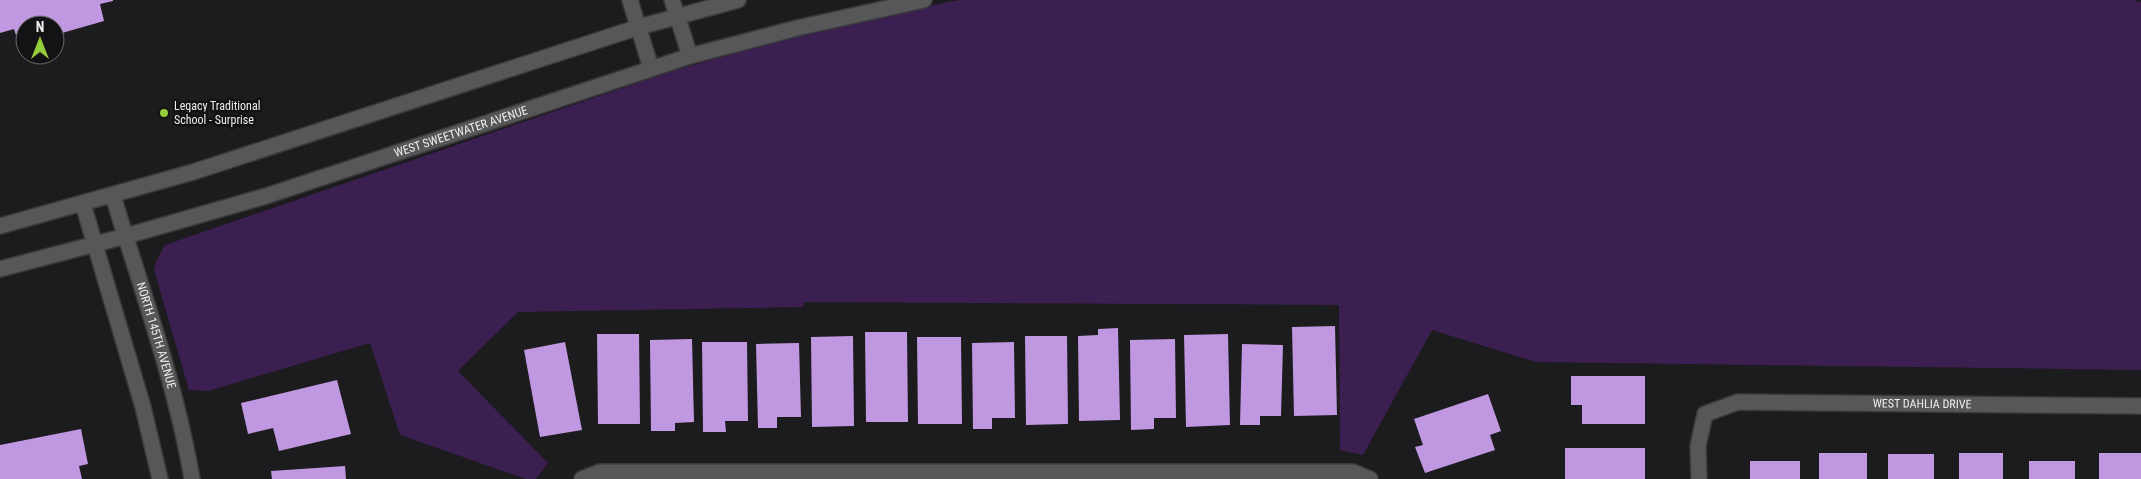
<svg xmlns="http://www.w3.org/2000/svg" width="2141" height="479" font-family="'Roboto Condensed',sans-serif">
  <rect width="100%" height="100%" fill="#1c1b1d"/>
  <path fill="#3b1f51" d="M959 0H2132L2141 2V370L1536 362 1432 330 1363 455 1340 450 1339 305 804 302 803 307 518 312 458 371 548 463 536 479H526L400 435 370 343 208 391 189 390 154 270 156 262 165 245 672 71C767 44 862 18 959 0Z"/>
  <g fill="#bf98e1">
    <polygon points="0,0 113,0 113,1 100,4 104,21 55,35 55,25 25,25 25,43 19,45 14,29 0,33"/>
    <polygon points="1335,326 1337,415 1294,416 1292,327"/>
    <polygon points="1118,328 1120,420 1079,421 1078,336 1098,335 1098,329"/>
    <polygon points="865,332 907,332 908,422 866,422"/>
    <polygon points="597,334 639,334 640,424 598,424"/>
    <polygon points="1228,334 1230,425 1186,427 1184,335"/>
    <polygon points="853,336 854,426 812,427 811,337"/>
    <polygon points="1025,336 1067,336 1068,424 1026,425"/>
    <polygon points="917,337 961,337 962,424 918,424"/>
    <polygon points="692,339 694,422 675,423 675,431 651,431 650,340"/>
    <polygon points="1175,339 1176,418 1154,418 1154,429 1131,430 1130,340"/>
    <polygon points="565,342 582,430 540,437 524,350"/>
    <polygon points="702,342 747,342 748,421 725,421 726,432 703,432"/>
    <polygon points="1014,342 1015,418 992,418 992,429 973,429 972,343"/>
    <polygon points="799,343 801,417 777,417 777,428 758,428 756,344"/>
    <polygon points="1242,344 1283,345 1281,416 1260,416 1260,425 1240,425"/>
    <polygon points="1571,376 1645,376 1645,424 1582,424 1582,405 1571,405"/>
    <polygon points="337,380 351,434 279,451 273,428 248,434 241,403"/>
    <polygon points="1488,394 1501,431 1490,435 1495,450 1425,473 1415,447 1423,445 1414,419"/>
    <polygon points="81,429 88,464 79,466 82,479 0,479 0,445"/>
    <rect x="1565" y="448" width="80" height="31"/>
    <rect x="1819" y="453" width="48" height="26"/>
    <rect x="1959" y="453" width="44" height="26"/>
    <rect x="2099" y="453" width="42" height="26"/>
    <rect x="1888" y="454" width="46" height="25"/>
    <rect x="1750" y="461" width="50" height="18"/>
    <rect x="2029" y="461" width="46" height="18"/>
    <polygon points="345,466 346,479 272,479 271,471"/>
  </g>
  <g fill="none" stroke-linecap="round" stroke-linejoin="round">
    <g stroke="#3a393b" stroke-width="18">
      <g id="minor">
        <path id="s1" d="M113 196C141 288 176 384 192 479"/>
        <polyline points="83,204 143,407 160,479"/>
        <polyline points="582,479 600,472 1353,472 1370,479"/>
        <path id="s2" d="M1699 479 1698 446 1705 414 1738 402 2141 406"/>
      </g>
    </g>
    <g stroke="#3a393b" stroke-width="18">
      <g id="tertiary">
        <polyline points="630,0 651,68"/>
        <polyline points="672,0 690,56"/>
        <polyline points="0,226 193,172 639,27 738,0"/>
        <path id="s3" d="M0 269 126 236 266 196 690 56 797 28 924 0"/>
      </g>
    </g>
    <use href="#minor" stroke="#575658" stroke-width="15"/>
    <use href="#tertiary" stroke="#575658" stroke-width="15"/>
  </g>
  <circle fill="#95cc3b" stroke="#131214" stroke-width="2" cx="164" cy="113" r="5"/>
  <g text-anchor="middle" dominant-baseline="central" stroke-width="5" stroke-linejoin="round" paint-order="stroke">
    <g font-size="12" fill="#efeeef" stroke="#131214" text-anchor="start">
      <text x="174" y="106">Legacy Traditional<tspan x="174" dy="14">School - Surprise</tspan></text>
    </g>
    <g font-size="12" fill="#efeeef" stroke="#131214">
      <text stroke="none"><textPath href="#s3" startOffset="481">WEST SWEETWATER AVENUE</textPath></text>
      <text stroke="none"><textPath href="#s1" startOffset="146">NORTH 145TH AVENUE</textPath></text>
      <text stroke="none"><textPath href="#s2" startOffset="285">WEST DAHLIA DRIVE</textPath></text>
    </g>
  </g>
  <g transform="translate(40 40)"><circle r="24" fill="#131214" stroke="#6b6a6c"/>
  <path d="M0-4L9 19L0 12L-9 19Z" fill="#95cc3b"/>
  <text y="-8" font-size="14" font-weight="bold" text-anchor="middle" fill="#efeeef">N</text>
  </g>
</svg>
